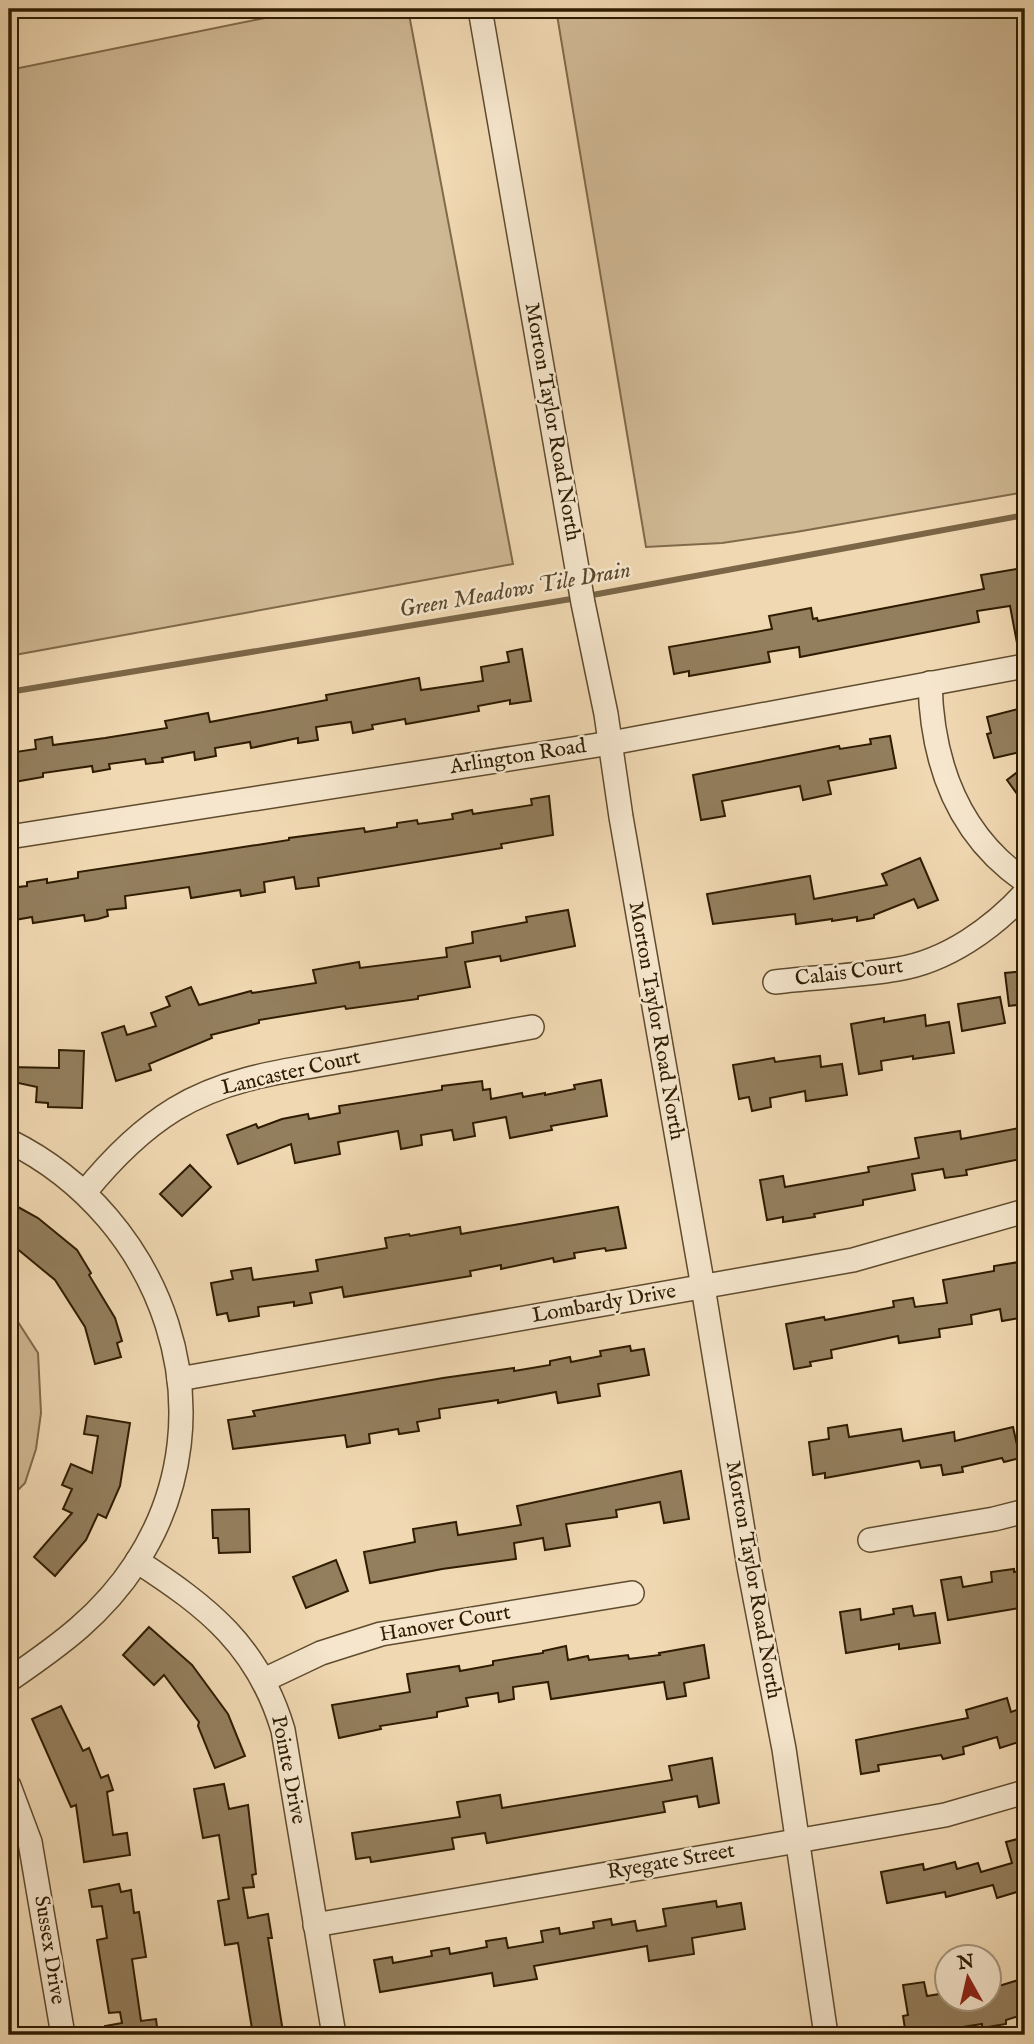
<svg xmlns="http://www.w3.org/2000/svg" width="1034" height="2044" font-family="'IM FELL English',serif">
  <rect width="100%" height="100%" fill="#f0d8b2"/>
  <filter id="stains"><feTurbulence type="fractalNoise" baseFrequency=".00286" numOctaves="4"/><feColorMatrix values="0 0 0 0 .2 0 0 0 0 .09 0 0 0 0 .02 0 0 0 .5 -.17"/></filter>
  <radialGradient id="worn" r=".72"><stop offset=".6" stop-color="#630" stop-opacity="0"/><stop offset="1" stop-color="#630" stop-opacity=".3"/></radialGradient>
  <g fill="#cfb894" stroke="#7f6a4a" stroke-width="2">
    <polygon points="309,9 408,9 513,564 9,656 9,70"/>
    <polygon points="556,9 1025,9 1025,492 796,532 722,543 646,547"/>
    <polygon points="9,1308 38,1353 41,1413 36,1449 25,1483 9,1499"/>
  </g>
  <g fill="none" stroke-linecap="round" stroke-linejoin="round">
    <g stroke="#7b6647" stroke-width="6">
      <polyline points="587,596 1025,515"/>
      <polyline points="9,692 577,598"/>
    </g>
  </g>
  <g fill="#937e5d" stroke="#2f1c01" stroke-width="2">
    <polygon points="1023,568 1025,579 1025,642 1017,643 1010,606 977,611 979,622 800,657 799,647 768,652 770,662 689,676 689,671 674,674 669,647 772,629 769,616 811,608 813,619 817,618 818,621 984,589 981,575"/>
    <polygon points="522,649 531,701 510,704 510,700 478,706 479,711 406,724 405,719 372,725 373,729 353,733 351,722 316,727 318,740 298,743 298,738 251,748 250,742 215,748 216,756 195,760 194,752 162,758 163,762 146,764 145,759 109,764 110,769 93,772 92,766 43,773 43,777 14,782 9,753 36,749 35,740 52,737 53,745 105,738 167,728 165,721 208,713 210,722 327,700 326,695 419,678 421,690 483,681 481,667 509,662 507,652"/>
    <polygon points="1018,709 1025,737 1025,751 994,758 987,734 991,733 987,717"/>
    <polygon points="890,736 896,768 828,781 831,794 803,800 800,786 722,801 725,816 701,820 693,775 839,746 840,749 871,744 870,739"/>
    <polygon points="1025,766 1025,805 1007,780"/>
    <polygon points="549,796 553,835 501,844 502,848 318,878 319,886 296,889 294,877 264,882 265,892 241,896 240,890 191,898 189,887 125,896 126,908 107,910 108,916 98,919 85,921 84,915 33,923 32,917 9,921 9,888 27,886 27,882 47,879 47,883 78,878 78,872 205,853 289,840 289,838 364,828 365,832 397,827 397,823 417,820 418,824 453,819 452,814 472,810 473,814 532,805 531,799"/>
    <polygon points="920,858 938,900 918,908 914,899 874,915 874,918 857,921 857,917 832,921 832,919 796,924 795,914 713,924 707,894 810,876 814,899 887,885 882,874"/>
    <polygon points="568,910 575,946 501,961 500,956 465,962 470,987 418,996 418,999 346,1009 345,1006 259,1020 259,1023 211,1035 212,1038 149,1064 151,1070 116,1081 102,1033 124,1026 127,1035 156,1026 151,1013 170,1006 166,997 191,987 199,1005 251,991 252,993 316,983 313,970 359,962 360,968 447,957 446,948 473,943 472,932 527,922 526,917"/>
    <polygon points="1025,971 1025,1004 1009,1006 1005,973"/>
    <polygon points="1000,997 1005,1023 962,1031 958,1004"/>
    <polygon points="925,1015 926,1026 949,1022 954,1053 913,1059 913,1056 881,1061 882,1070 859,1074 851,1024 884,1018 884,1022"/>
    <polygon points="59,1050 84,1051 82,1108 48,1107 48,1103 36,1102 37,1087 9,1081 9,1067 59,1068"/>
    <polygon points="820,1056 821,1067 842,1064 847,1095 806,1101 805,1091 770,1098 771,1107 752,1111 749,1097 739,1099 733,1065 774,1058 775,1062"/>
    <polygon points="601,1080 607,1116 551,1126 552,1130 510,1138 506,1117 473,1123 475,1136 454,1140 452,1130 421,1135 422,1145 401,1149 398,1131 338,1142 340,1154 295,1163 291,1144 238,1164 227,1135 256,1124 258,1128 282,1119 308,1114 309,1119 340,1113 339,1106 442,1090 442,1086 482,1081 483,1090 490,1089 491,1099 522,1093 523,1097 545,1093 545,1095 575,1089 574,1085"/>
    <polygon points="1025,1127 1025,1158 966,1170 967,1175 945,1178 943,1169 912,1174 915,1190 863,1200 863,1205 814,1214 815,1217 783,1222 783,1217 767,1220 760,1180 783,1176 785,1187 869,1172 868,1167 919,1158 915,1138 960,1131 961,1139"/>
    <polygon points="190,1165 211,1187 182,1216 160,1194"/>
    <polygon points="9,1202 38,1218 77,1250 91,1273 89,1275 115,1318 122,1341 117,1343 121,1357 95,1364 85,1327 55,1280 9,1242"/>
    <polygon points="618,1207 626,1248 606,1251 605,1248 574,1253 575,1258 554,1262 553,1258 501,1269 501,1265 470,1271 471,1276 344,1297 342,1287 310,1293 312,1303 294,1306 294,1302 258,1307 259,1316 229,1321 227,1313 217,1315 211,1283 233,1279 231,1271 251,1268 253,1280 318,1271 316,1260 387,1248 385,1238 409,1234 410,1236 460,1227 461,1234"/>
    <polygon points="1025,1261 1025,1317 1002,1321 1000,1309 971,1315 972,1324 939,1329 940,1337 899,1343 898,1336 831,1350 832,1358 810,1362 811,1366 794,1369 786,1324 824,1317 825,1320 894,1307 893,1301 913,1298 915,1307 947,1303 943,1280 994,1271 994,1266"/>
    <polygon points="630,1346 631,1351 644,1349 649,1375 598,1384 600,1396 558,1403 556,1392 498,1403 498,1400 439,1409 440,1418 417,1422 419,1431 399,1434 398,1429 369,1434 370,1443 347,1447 345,1435 233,1449 228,1420 255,1416 253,1411 443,1378 514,1368 514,1371 550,1365 550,1361 570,1357 571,1362 601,1356 600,1351"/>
    <polygon points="87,1416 130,1423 120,1486 106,1518 98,1514 86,1540 55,1576 34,1557 72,1513 63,1509 72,1489 62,1485 71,1464 92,1473 98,1436 84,1434"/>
    <polygon points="847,1425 849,1437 901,1429 903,1441 954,1432 955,1441 1013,1427 1020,1458 1004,1462 1002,1458 962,1467 963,1472 943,1475 941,1465 921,1468 919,1461 825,1478 825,1473 813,1475 809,1442 829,1439 828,1428"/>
    <polygon points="681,1471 689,1519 664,1523 660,1502 616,1510 617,1517 566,1524 570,1546 545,1550 543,1538 514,1543 516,1559 442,1569 370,1583 364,1552 415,1542 413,1529 456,1522 458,1535 521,1525 517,1506"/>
    <polygon points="249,1509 250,1552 219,1553 218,1538 213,1538 212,1510"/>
    <polygon points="336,1560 348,1591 306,1608 293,1577"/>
    <polygon points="1014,1569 1014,1572 1025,1570 1025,1607 948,1620 941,1580 961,1577 963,1587 992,1582 991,1572"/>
    <polygon points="912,1606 914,1616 935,1613 940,1643 899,1649 899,1644 846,1653 840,1612 860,1609 861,1620 894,1614 893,1609"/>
    <polygon points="149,1627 192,1665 228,1714 245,1756 215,1768 198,1726 199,1722 164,1675 154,1685 123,1655"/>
    <polygon points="704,1645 709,1678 684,1683 686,1696 667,1699 664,1682 551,1699 548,1682 513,1687 514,1699 499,1702 498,1693 466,1698 468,1706 437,1712 437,1717 380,1726 381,1729 339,1738 332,1705 410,1692 407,1674 459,1666 460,1671 493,1665 493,1661 543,1653 543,1651 566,1646 568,1660 588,1656 589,1660 628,1655 629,1659 660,1655 659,1653"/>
    <polygon points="1007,1698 1011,1712 1025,1707 1025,1740 1000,1748 997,1737 963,1747 964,1754 943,1759 941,1755 878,1765 879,1771 861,1774 856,1740 968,1718 966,1710"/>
    <polygon points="61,1706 83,1751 89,1748 101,1778 108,1775 113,1790 107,1792 113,1835 127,1833 130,1855 84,1862 76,1805 71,1807 32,1719"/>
    <polygon points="712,1758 719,1803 699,1807 697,1796 663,1802 665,1812 487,1843 485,1833 452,1838 454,1849 371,1862 370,1857 356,1859 352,1833 460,1817 457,1802 500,1795 502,1808 672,1780 669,1766"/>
    <polygon points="224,1784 229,1809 248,1805 256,1874 252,1875 254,1887 243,1888 248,1918 268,1914 272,1938 268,1938 283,2032 279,2033 279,2035 253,2035 238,1943 225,1945 218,1901 229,1899 219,1835 203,1838 194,1789"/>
    <polygon points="1025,1837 1025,1893 1021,1894 1020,1891 997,1898 993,1885 946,1897 945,1892 887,1903 881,1872 923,1864 924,1870 955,1862 957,1869 978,1863 981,1872 1012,1863 1006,1842"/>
    <polygon points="119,1884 121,1892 131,1890 134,1913 139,1912 146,1957 132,1959 141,2021 156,2019 158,2035 106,2035 105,2026 122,2023 120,2012 109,2013 97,1940 107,1938 102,1906 92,1907 89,1890"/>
    <polygon points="716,1901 717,1907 741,1903 745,1929 692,1938 694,1954 649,1961 647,1946 534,1966 537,1979 494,1986 492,1973 380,1992 374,1960 392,1957 393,1963 432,1956 431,1951 449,1948 450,1954 487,1947 486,1941 506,1938 508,1948 543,1942 541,1931 559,1928 560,1934 594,1928 593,1922 611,1919 612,1925 635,1921 637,1931 666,1926 663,1909"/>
    <polygon points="1025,1978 1025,2014 1006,2020 1006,2024 982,2028 982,2024 931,2032 931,2035 906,2035 903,2016 908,2015 903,1985 924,1982 927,1996 946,1993 947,1998 989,1998 989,1989"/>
  </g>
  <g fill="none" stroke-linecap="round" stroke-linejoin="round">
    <g stroke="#5f4b2d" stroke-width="26">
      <g id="minor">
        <polyline points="480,9 583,603 606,714 621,817 703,1287 749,1567 784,1749 826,2035"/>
        <path d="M930 683C932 762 957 834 1025 881"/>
        <polyline points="9,837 611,743 1025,666"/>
        <path d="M775 982C816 977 858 976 898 969 947 961 993 928 1025 893"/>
        <path d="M9 1141C163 1217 234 1413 136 1563 102 1615 60 1645 9 1680"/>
        <path d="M85 1192C111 1160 139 1131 175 1109 229 1076 292 1070 353 1059 413 1048 472 1038 532 1027"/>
        <polyline points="179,1379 853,1260 1025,1211"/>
        <polyline points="870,1540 994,1519 1025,1511"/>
        <path d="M137 1561C208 1607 258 1646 283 1730L334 2035"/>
        <polyline points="264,1680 321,1653 381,1634 632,1593"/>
        <polyline points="9,1786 30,1842 63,2035"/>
        <polyline points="315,1925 945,1815 1025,1792"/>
      </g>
    </g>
    <use href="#minor" stroke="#f5e6cd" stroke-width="23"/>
  </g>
  <g text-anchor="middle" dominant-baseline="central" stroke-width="5" stroke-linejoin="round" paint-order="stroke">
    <g font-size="21" fill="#2f1c01" stroke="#f5e6cd">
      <text transform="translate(552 422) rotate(80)">Morton Taylor Road North</text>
      <text transform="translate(518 757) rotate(-9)">Arlington Road</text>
      <text transform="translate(849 973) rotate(-7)">Calais Court</text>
      <text transform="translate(656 1021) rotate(80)">Morton Taylor Road North</text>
      <text transform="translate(291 1073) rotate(-13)">Lancaster Court</text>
      <text transform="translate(604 1304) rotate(-10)">Lombardy Drive</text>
      <text transform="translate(753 1580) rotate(80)">Morton Taylor Road North</text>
      <text transform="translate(445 1624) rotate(-10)">Hanover Court</text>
      <text transform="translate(288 1770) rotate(79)">Pointe Drive</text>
      <text transform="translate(671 1862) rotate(-10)">Ryegate Street</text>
      <text transform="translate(49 1950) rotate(81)">Sussex Drive</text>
    </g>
    <g font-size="23" font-style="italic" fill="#5b472a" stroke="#f5e6cd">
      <text transform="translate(515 590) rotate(-10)">Green Meadows Tile Drain</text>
    </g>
  </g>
  <rect width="1034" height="2044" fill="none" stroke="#f0d8b2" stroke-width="35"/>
  <rect x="10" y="10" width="1013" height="2023" fill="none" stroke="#2f1c01" stroke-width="3.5"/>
  <rect x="18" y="18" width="999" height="2009" fill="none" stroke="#2f1c01" stroke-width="2"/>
  <g transform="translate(968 1978) rotate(352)"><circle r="33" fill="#f5e6cd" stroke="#a6957b" stroke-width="2"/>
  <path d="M0-5L12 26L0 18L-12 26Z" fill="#8f2418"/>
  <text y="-10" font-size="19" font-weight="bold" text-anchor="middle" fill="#2f1c01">N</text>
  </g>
  <rect width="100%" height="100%" filter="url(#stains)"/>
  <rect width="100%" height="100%" fill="url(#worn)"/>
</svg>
